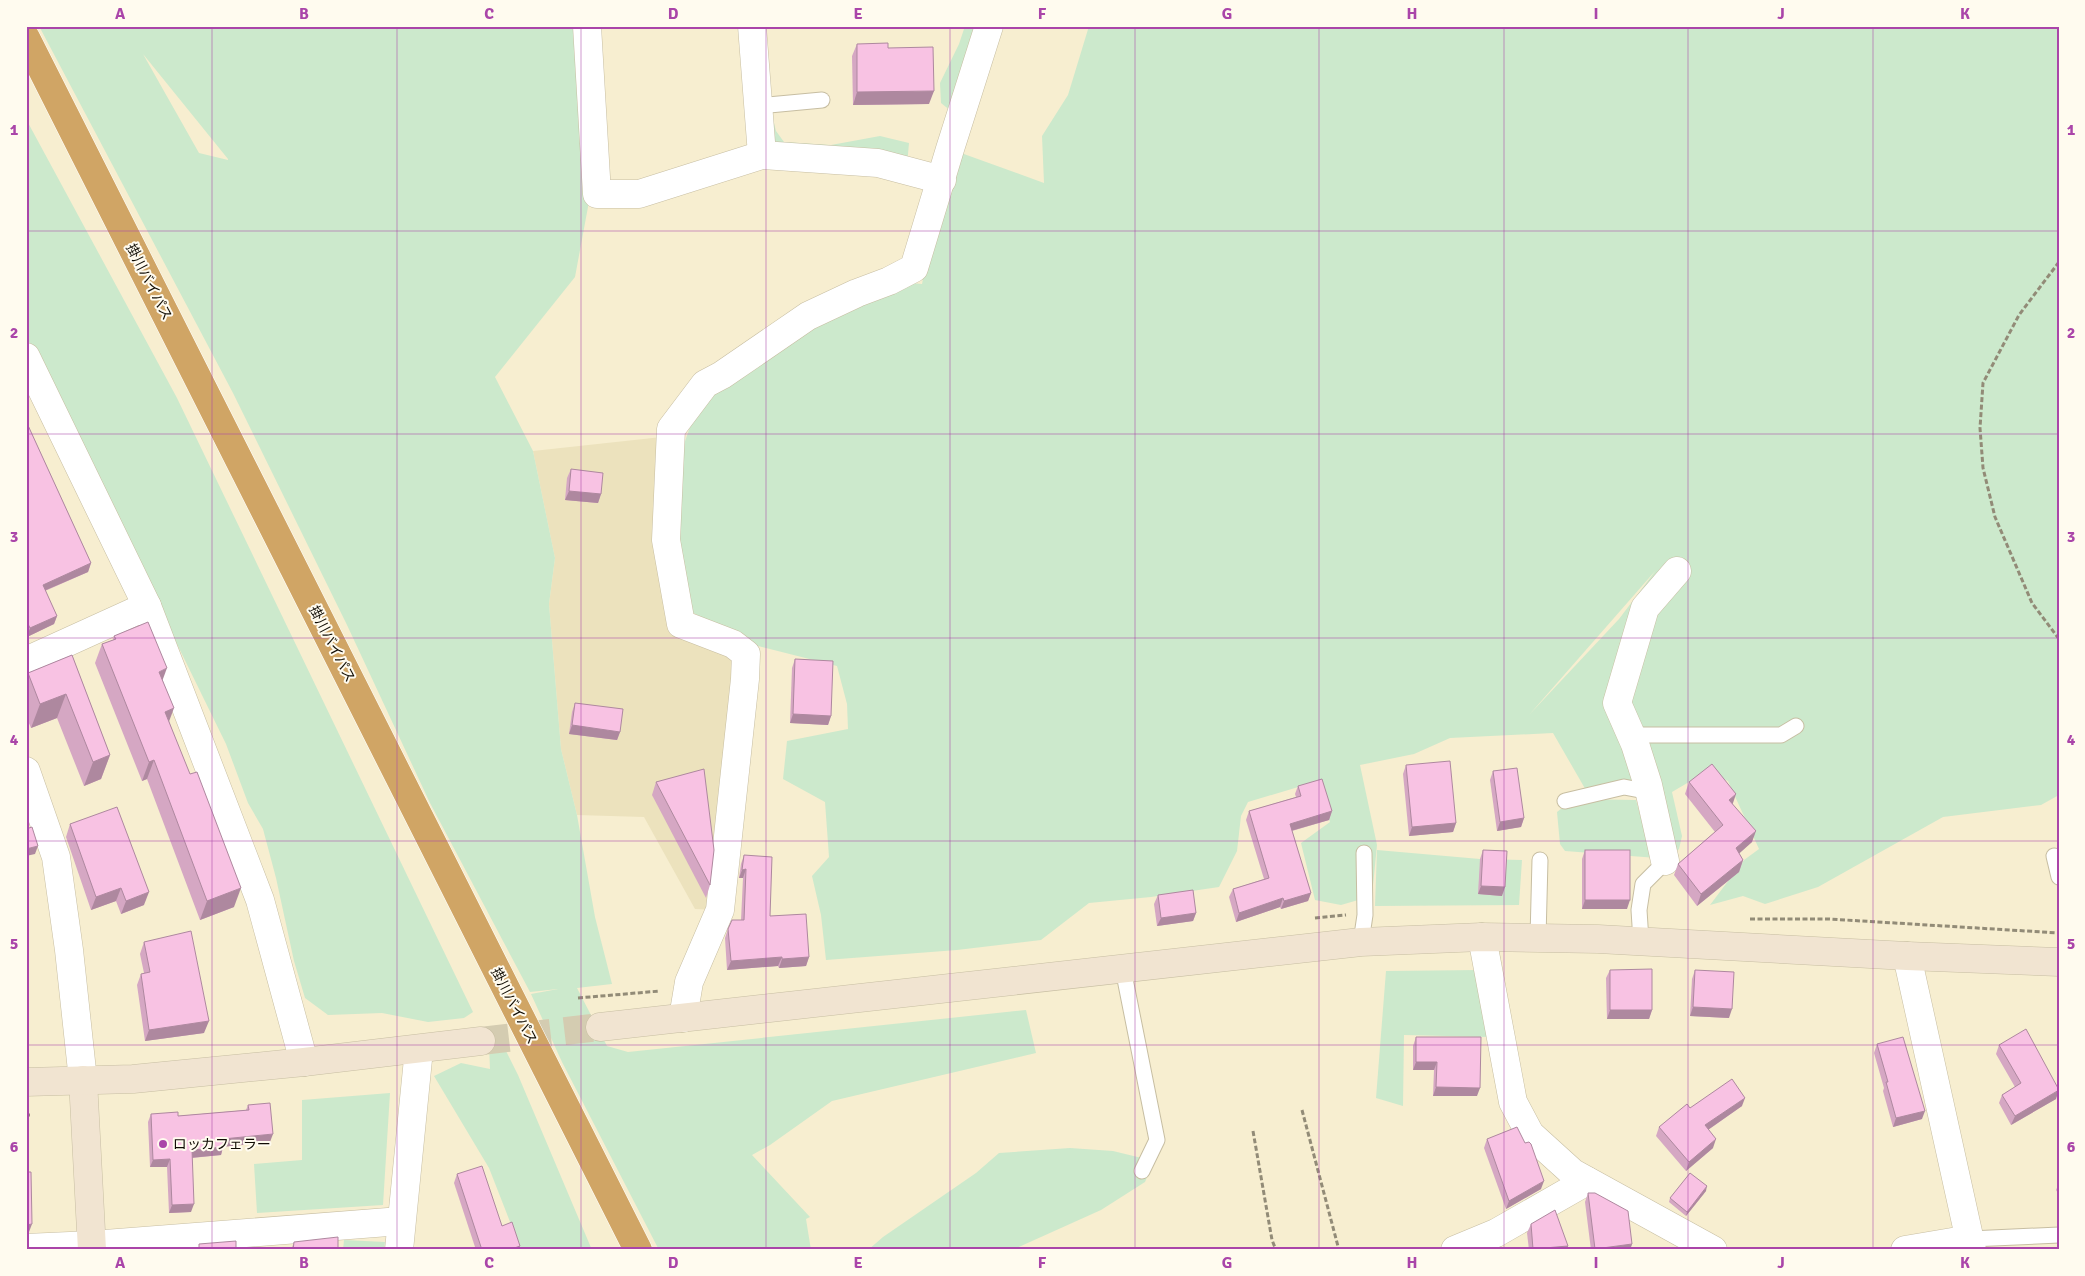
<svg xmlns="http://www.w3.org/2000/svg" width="2085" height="1276" font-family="Signika,'Noto Sans JP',sans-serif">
  <rect width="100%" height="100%" fill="#f7eed0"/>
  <polygon fill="#ece2bd" points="671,436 676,624 746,654 720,910 695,909 644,817 577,815 561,749 549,604 555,558 533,451"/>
  <g fill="#cce9cc" fill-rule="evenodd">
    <path d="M39 26H580L593 118 588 207 575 277 495 377 533 451 555 558 549 604 561 749 577 815 595 917 612 984 577 988 607 1046 628 1052 1026 1010 1036 1053 832 1101 770 1145 752 1155 810 1217 806 1219 811 1250H659L562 1062 531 994 558 989 530 992 430 803 347 625 233 393ZM143 54 228 159V160L199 153Z"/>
    <polygon points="965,26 978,26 951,111 941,103 940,83 959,44"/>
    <path d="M1089 26H2059V795L2041 805 1943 817 1818 887 1765 904 1743 896 1710 905 1744 860 1759 849 1728 781 1706 772 1672 792 1682 836 1679 849 1665 861 1643 794 1587 792 1553 733 1450 738 1414 754 1360 765 1377 845 1372 896 1341 905 1315 900 1301 843 1330 822 1315 782 1248 802 1241 816 1237 851 1219 887 1151 897 1089 903 1041 940 957 950 826 960 821 915 812 876 829 857 825 802 783 779 787 741 848 729 847 704 837 666 750 644 677 604 669 487 705 384 889 281 922 284 950 149 1044 183 1042 136 1068 95ZM1656 570 1619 619 1529 715Z"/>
    <polygon points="770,107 776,131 784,142 831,145 880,136 909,143 907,165 767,152"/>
    <polygon points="26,119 177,398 473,1012 464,1018 428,1022 382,1013 328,1015 305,998 294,961 276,878 263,829 248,803 226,744 26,336"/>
    <polygon points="1574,799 1636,800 1644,829 1657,858 1565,851 1560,844 1557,812"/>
    <polygon points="1377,850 1480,859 1522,860 1519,905 1375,906"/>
    <polygon points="1479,970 1489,1037 1404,1035 1403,1106 1376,1098 1386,971"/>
    <polygon points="489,1043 502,1043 518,1075 592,1250 521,1250 489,1168 434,1076 461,1063 490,1069"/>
    <polygon points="390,1093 383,1205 257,1213 254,1164 302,1160 302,1100"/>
    <polygon points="1070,1148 1113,1151 1154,1161 1145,1182 1101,1210 1012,1250 868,1250 883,1237 976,1173 999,1153"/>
    <polygon points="344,1240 385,1242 384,1250 343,1250"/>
  </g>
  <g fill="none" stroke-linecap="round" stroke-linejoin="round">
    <polyline stroke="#d4ccb1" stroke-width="28" stroke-dasharray="28 14" stroke-linecap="butt" points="481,1041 600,1027"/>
    <g stroke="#c7bea2" stroke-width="17">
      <g id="lane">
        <polyline points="758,106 822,100"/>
        <polyline points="1632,735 1781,735 1796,726"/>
        <polyline points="1565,801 1624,787 1650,792"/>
        <polyline points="2054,856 2059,877"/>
        <polyline points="1538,938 1540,860"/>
        <polyline points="1641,941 1639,910 1643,884 1670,857"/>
        <polyline points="1361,942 1365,915 1364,853"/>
        <polyline points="1123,969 1157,1140 1142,1171"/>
        <polyline points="1970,1239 2059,1235"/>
      </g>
    </g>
    <g stroke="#c7bea2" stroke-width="29">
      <g id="street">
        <polyline points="587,26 597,194 639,194 762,155 878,163 942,180"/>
        <polyline points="752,26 762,155"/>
        <polyline points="26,357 147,606 260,900 304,1062"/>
        <polyline points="26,661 147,606"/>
        <polyline points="26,771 56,857 69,950 83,1080"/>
        <polyline points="1665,861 1648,785 1635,744 1617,703 1645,608 1677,571"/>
        <polyline points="1482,937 1513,1102 1530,1134 1573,1173 1713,1250"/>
        <polyline points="1907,956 1972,1250"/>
        <polyline points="683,1018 689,982 720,910 745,679 746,654 733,644 681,624 666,540 671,429 705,384 722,375 808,316 857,293 889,281 914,268 950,149 989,26"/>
        <polyline points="26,1248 92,1245 401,1221"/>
        <polyline points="399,1250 419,1049"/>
        <polyline points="1455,1250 1496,1233 1587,1181"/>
        <polyline points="1905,1250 1970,1239"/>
      </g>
    </g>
    <g stroke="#c7bea2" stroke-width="29">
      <g id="secondary">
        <polyline points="600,1027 1361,942 1482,937 1598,939 1907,956 2059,962"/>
        <polyline points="83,1080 92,1250"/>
        <polyline points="26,1082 133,1079 304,1062 481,1041"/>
      </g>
    </g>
    <g stroke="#fff" stroke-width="29">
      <polyline id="highway" points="26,38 638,1250"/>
    </g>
    <g stroke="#928b77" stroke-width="3" stroke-dasharray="5 2.5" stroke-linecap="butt">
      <polyline points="2059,262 2019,315 1983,383 1980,428 1983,468 1995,517 2032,603 2059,639"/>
      <polyline points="1315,918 1346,915"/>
      <polyline points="1750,919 1829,919 2059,933"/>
      <polyline points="578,998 660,991"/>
      <polyline points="1302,1110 1339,1250"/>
      <polyline points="26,1115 30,1115"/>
      <polyline points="1253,1131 1272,1240 1276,1250"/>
    </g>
    <use href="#lane" stroke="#fff" stroke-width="15"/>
    <use href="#street" stroke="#fff" stroke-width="28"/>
    <use href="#secondary" stroke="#f1e4d1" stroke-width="28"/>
    <use href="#highway" stroke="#d0a565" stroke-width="28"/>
  </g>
  <g fill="#d5a7c3">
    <polygon points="857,44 929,104 853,105 852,56"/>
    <polygon points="26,421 91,563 88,572 45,591 57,616 54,624 27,637"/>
    <polygon points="571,469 601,494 598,503 565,500 567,478"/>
    <polygon points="114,636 163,681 169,721 234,907 200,920 147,779 142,781 95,663 102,644 113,640"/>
    <polygon points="72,655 110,755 101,779 84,786 57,718 31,728 26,716 26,676 28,673"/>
    <polygon points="795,659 831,716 828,725 790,723 792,668"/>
    <polygon points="575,703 620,732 617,740 569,734 572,712"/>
    <polygon points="1406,765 1456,823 1453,832 1409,836 1403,774"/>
    <polygon points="1493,771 1524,818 1521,827 1497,831 1490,780"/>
    <polygon points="656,782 710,885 706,898 652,795"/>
    <polygon points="1689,782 1732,804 1752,842 1739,853 1743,860 1739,872 1697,906 1674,875 1678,864 1715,832 1685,794"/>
    <polygon points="1298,786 1332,811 1329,820 1292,831 1311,893 1308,901 1281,909 1280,907 1236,922 1229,897 1233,889 1264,879 1246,820 1249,811 1296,797 1295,794"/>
    <polygon points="70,824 144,905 121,914 116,901 91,910 66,837"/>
    <polygon points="1483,850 1502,896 1478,894 1480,859"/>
    <polygon points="1585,850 1627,909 1582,909 1582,859"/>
    <polygon points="744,855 770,916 809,957 806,966 779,968 778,966 727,970 725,938 728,929 741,920 743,878 739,878 741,864"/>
    <polygon points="1158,895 1196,913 1193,921 1157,926 1154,904"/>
    <polygon points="144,942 204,1033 145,1041 137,985 141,974 144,973 140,954"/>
    <polygon points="1610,970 1652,1010 1649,1019 1607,1019 1606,978"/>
    <polygon points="1695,970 1729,1018 1690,1016 1692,979"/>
    <polygon points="1416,1037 1477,1096 1433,1096 1434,1070 1413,1070 1413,1046"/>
    <polygon points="1877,1044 1922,1119 1893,1127 1883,1091 1884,1088 1874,1053"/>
    <polygon points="1999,1045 2056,1099 2011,1125 1999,1103 2002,1095 2015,1087 1996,1054"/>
    <polygon points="248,1105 270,1142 223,1147 221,1155 192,1158 191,1212 169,1213 167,1167 150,1167 148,1122 151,1114 178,1116 246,1110"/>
    <polygon points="1742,1106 1708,1130 1713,1148 1686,1171 1656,1136 1659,1127 1690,1108"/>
    <polygon points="1487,1139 1541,1189 1506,1209 1484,1148"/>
    <polygon points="457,1174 520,1246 519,1250 476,1250 454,1183"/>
    <polygon points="2059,1183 2059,1195 2056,1190"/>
    <polygon points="1706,1191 1686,1216 1669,1202 1670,1198"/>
    <polygon points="1588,1193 1632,1244 1630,1250 1591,1250 1585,1202"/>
    <polygon points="1531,1224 1568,1246 1567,1250 1529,1250 1527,1233"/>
    <polygon points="294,1242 338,1250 291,1250"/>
  </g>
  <g fill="#ae889f">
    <polygon points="934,91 929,104 853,105 857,92"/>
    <polygon points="569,491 601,494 598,503 565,500"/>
    <polygon points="91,563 88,572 39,593 43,585"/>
    <polygon points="57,616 54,624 27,637 30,628"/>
    <polygon points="167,668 160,687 159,672"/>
    <polygon points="66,694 57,718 31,728 40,704"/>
    <polygon points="174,708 167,727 165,712"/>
    <polygon points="793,714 831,716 828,725 790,723"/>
    <polygon points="572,725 620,732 617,740 569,734"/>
    <polygon points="110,755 101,779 84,786 93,762"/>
    <polygon points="154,760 147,779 142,781 149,762"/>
    <polygon points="1736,794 1732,806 1729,800"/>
    <polygon points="1332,811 1329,820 1287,832 1290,824"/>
    <polygon points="1524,818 1521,827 1497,831 1500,822"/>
    <polygon points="1456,823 1453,832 1409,836 1412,827"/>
    <polygon points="1756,831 1752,842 1732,860 1736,848"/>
    <polygon points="38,846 35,854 26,856 26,849"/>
    <polygon points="1743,860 1739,872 1697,906 1701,894"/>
    <polygon points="746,869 743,878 739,878 742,870"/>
    <polygon points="1481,886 1505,887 1502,896 1478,894"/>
    <polygon points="121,888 116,901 91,910 96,897"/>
    <polygon points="241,888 234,907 200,920 207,901"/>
    <polygon points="149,892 144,905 121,914 126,901"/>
    <polygon points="1311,893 1308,901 1281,909 1284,901"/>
    <polygon points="1283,898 1280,907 1236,922 1239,913"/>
    <polygon points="1585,900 1630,900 1627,909 1582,909"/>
    <polygon points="1196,913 1193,921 1157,926 1161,918"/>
    <polygon points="782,957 778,966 727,970 731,961"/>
    <polygon points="809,957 806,966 779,968 782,959"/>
    <polygon points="1693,1007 1732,1009 1729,1018 1690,1016"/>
    <polygon points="1610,1010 1652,1010 1649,1019 1607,1019"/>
    <polygon points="209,1021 204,1033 145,1041 149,1030"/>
    <polygon points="1416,1062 1437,1062 1434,1070 1413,1070"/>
    <polygon points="1436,1087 1480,1088 1477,1096 1433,1096"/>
    <polygon points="2059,1090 2056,1099 2011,1125 2015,1116"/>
    <polygon points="1745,1098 1742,1106 1702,1134 1705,1125"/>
    <polygon points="1925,1111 1922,1119 1893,1127 1896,1118"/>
    <polygon points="273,1134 270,1142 220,1147 223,1139"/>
    <polygon points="1716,1139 1713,1148 1686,1171 1689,1162"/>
    <polygon points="223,1147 221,1155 189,1158 192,1150"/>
    <polygon points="170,1159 167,1167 150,1167 153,1160"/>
    <polygon points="1544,1181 1541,1189 1506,1209 1509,1201"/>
    <polygon points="1707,1186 1706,1191 1686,1216 1687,1212"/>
    <polygon points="194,1204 191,1212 169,1213 172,1205"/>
    <polygon points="32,1224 29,1232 26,1233 26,1225"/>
    <polygon points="1632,1244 1630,1250 1595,1250 1595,1249"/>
    <polygon points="520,1246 519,1250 509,1250"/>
    <polygon points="1568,1246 1567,1250 1532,1250 1533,1249"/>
  </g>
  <g fill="#f8c2e3" stroke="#ae889f">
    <polygon points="888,43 888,48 933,47 934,91 857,92 857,44"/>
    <polygon points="26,421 91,563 43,585 57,616 30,628 26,620"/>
    <polygon points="571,469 603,473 601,494 569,491"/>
    <polygon points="148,622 167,668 159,672 174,708 165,712 190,774 197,772 241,888 207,901 154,760 149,762 102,644 116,639 114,636"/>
    <polygon points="72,655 110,755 93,762 66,694 40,704 28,673"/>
    <polygon points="795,659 833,661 831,716 793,714"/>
    <polygon points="575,703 623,709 620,732 572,725"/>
    <polygon points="1450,761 1456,823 1412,827 1406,765"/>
    <polygon points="1712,764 1736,794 1729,800 1756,831 1736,848 1743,860 1701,894 1678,864 1723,825 1689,782"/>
    <polygon points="1517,768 1524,818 1500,822 1493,771"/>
    <polygon points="704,769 714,850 710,885 656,782"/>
    <polygon points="1322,779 1332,811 1290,824 1311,893 1284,901 1283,898 1239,913 1233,889 1269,878 1249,811 1301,796 1298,786"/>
    <polygon points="117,807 149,892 126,901 121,888 96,897 70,824"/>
    <polygon points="32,827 38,846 26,849 26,829"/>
    <polygon points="1483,850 1507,851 1505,887 1481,886"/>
    <rect x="1585" y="850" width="45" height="50"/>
    <polygon points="744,855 772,857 770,916 806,914 809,957 782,959 782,957 731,961 728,929 732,920 744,920 746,869 742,870"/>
    <polygon points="1193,890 1196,913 1161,918 1158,895"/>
    <polygon points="191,931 209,1021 149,1030 141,974 150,972 144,942"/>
    <polygon points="1652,969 1652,1010 1610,1010 1610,970"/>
    <polygon points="1695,970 1734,972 1732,1009 1693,1007"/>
    <polygon points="2026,1029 2059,1090 2015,1116 2002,1095 2021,1083 1999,1045"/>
    <polygon points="1416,1037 1481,1037 1480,1088 1436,1087 1437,1062 1416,1062"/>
    <polygon points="1903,1037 1925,1111 1896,1118 1886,1082 1888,1082 1877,1044"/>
    <polygon points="1732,1079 1745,1098 1705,1125 1716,1139 1689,1162 1659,1127 1687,1104 1690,1108"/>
    <polygon points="270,1103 273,1134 223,1139 223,1147 192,1150 194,1204 172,1205 170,1159 153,1160 151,1114 178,1112 178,1116 249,1110 248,1105"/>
    <polygon points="1517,1127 1525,1143 1529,1142 1531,1144 1544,1181 1509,1201 1487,1139"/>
    <polygon points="482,1166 502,1226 512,1222 520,1246 509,1250 482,1250 457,1174"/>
    <polygon points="26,1172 31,1172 32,1224 26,1225"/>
    <polygon points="1690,1173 1707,1186 1687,1212 1670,1198"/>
    <polygon points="1588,1193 1595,1193 1628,1211 1632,1244 1595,1249"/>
    <polygon points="1555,1210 1568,1246 1533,1249 1531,1224"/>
    <polygon points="338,1237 338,1250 293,1250 294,1242"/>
    <polygon points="236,1241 236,1250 199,1250 199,1244"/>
  </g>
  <path fill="none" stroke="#aa45a9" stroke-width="1" stroke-opacity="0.55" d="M212 26V1250M397 26V1250M581 26V1250M766 26V1250M950 26V1250M1135 26V1250M1319 26V1250M1504 26V1250M1688 26V1250M1873 26V1250M26 231H2059M26 434H2059M26 638H2059M26 841H2059M26 1045H2059"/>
  <circle fill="#aa45a9" stroke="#fffbef" stroke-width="2" cx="163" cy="1144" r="5"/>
  <g text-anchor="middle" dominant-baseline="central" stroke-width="4" stroke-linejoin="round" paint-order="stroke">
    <g font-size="14" fill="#0f0b03" stroke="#fffbef">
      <text transform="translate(149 282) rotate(63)">掛川バイパス</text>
      <text transform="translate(332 644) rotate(63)">掛川バイパス</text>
      <text transform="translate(514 1006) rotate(63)">掛川バイパス</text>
    </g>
    <g font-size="14" fill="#0f0b03" stroke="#fffbef" text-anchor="start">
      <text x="173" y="1144">ロッカフェラー</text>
    </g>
  </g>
  <rect width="2085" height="1276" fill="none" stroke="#fffbef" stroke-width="55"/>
  <rect x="28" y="28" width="2030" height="1220" fill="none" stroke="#aa45a9" stroke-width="2"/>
  <g font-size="16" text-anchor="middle" font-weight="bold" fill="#aa45a9">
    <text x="120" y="19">A</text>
    <text x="304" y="19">B</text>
    <text x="489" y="19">C</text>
    <text x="673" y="19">D</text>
    <text x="858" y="19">E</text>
    <text x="1042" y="19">F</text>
    <text x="1227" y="19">G</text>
    <text x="1412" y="19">H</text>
    <text x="1596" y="19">I</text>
    <text x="1781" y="19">J</text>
    <text x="1965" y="19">K</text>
    <text x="14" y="135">1</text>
    <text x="2071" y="135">1</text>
    <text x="14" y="338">2</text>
    <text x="2071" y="338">2</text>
    <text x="14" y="542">3</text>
    <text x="2071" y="542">3</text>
    <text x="14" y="745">4</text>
    <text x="2071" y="745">4</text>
    <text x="14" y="949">5</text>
    <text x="2071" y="949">5</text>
    <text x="14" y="1152">6</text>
    <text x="2071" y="1152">6</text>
    <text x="120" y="1268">A</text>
    <text x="304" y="1268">B</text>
    <text x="489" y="1268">C</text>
    <text x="673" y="1268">D</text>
    <text x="858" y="1268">E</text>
    <text x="1042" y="1268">F</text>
    <text x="1227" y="1268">G</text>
    <text x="1412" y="1268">H</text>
    <text x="1596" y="1268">I</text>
    <text x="1781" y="1268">J</text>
    <text x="1965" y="1268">K</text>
  </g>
</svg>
